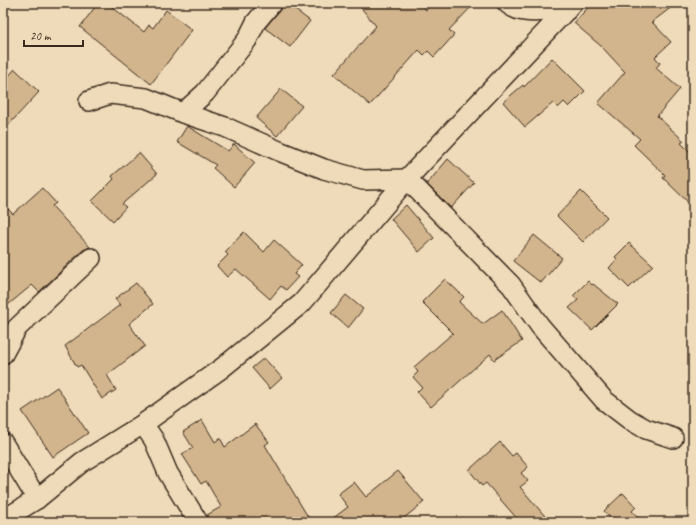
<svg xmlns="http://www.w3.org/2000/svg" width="696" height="525" font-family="Caveat,sans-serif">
  <rect width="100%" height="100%" fill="#efdbb9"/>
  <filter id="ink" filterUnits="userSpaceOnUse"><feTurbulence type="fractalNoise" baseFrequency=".025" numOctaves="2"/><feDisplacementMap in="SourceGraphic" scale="8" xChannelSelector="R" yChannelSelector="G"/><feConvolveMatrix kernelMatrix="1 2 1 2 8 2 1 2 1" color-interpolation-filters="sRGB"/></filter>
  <g filter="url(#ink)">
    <g fill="#d2b58c" stroke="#3b2a1e">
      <polygon points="98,3 107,3 144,32 149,25 153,28 166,10 192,30 151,84 80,27"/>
      <polygon points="283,3 286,3 310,21 290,47 265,28 280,10"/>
      <polygon points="357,3 419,3 426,10 432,3 475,3 449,30 454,35 434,57 428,51 424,55 419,50 370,105 334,74 376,26"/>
      <polygon points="592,3 677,3 652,22 671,42 655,57 660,63 656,68 680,89 657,116 684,141 681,143 693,155 693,207 663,178 665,175 634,145 640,139 598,103 625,72 602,47 574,23"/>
      <polygon points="552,58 585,91 569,107 564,102 558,108 553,103 525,127 503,102 523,85 524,87"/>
      <polygon points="15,69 39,92 3,131 3,82"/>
      <polygon points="281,89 302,106 277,136 256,118"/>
      <polygon points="187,126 228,151 234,144 255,163 234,187 213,168 216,165 177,142"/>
      <polygon points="139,153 157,174 122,204 126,207 113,221 92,201 114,179 112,176"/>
      <polygon points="448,159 474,183 451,208 427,184"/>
      <polygon points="42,188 56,203 52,206 90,247 83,250 39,292 32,285 3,309 3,204 13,214"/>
      <polygon points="581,191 607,217 583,242 557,216"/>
      <polygon points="406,205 434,238 419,252 391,219"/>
      <polygon points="244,232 264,252 274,240 302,265 294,274 298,277 286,290 281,286 270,299 236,269 227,277 217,266 228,255 225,252"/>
      <polygon points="534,235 562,258 541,283 513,261"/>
      <polygon points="629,243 653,265 629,288 609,268 617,259 615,257"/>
      <polygon points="445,279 464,297 459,302 483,324 502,310 522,341 494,360 490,354 431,407 417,392 422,387 413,377 418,372 414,367 453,333 422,302"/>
      <polygon points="588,281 592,285 593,284 618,304 592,330 569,308 578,300 573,296"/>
      <polygon points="136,283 153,304 129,324 145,346 107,375 116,390 102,399 81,365 77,367 65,346 120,305 115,299"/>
      <polygon points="346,295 363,309 348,328 331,313"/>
      <polygon points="264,358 282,378 270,389 252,368"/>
      <polygon points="57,387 88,433 53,457 22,411"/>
      <polygon points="202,420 215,442 220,438 225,447 255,424 269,442 265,445 311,522 209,522 207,515 221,507 206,481 201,484 182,454 193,448 183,432"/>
      <polygon points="500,442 512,456 516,453 528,467 521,473 528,481 520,487 550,522 520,522 486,483 482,486 469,470"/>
      <polygon points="398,471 424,502 399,522 328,522 348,507 338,494 354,482 366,497"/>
      <polygon points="623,493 636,507 632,511 642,522 614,522 604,511"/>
    </g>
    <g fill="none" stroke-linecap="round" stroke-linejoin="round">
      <g stroke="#3b2a1e" stroke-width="22">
        <g id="minor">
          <path d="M507 3C523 18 547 9 567 10"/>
          <polyline points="89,101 110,94 146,98 183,113 225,127 279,151 324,169 363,180 407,179 511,285 540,326 604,400 630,420 646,429 673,438"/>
          <polyline points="183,113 205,93 247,40 256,22 272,3"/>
          <polyline points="3,354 17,328 91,258"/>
          <polyline points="143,424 154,440 168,473 198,522"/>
          <polyline points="3,443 37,499"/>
          <polyline points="3,520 37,499 82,462 143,424 222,368 302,303 407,179 573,3"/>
        </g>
      </g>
      <use href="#minor" stroke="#efdbb9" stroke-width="19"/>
    </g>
  </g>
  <rect width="696" height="525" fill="none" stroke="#efdbb9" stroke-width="16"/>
  <rect x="8" y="8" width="680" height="509" fill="none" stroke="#3b2a1e" stroke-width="1.5" filter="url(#ink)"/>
  <path d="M24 40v6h59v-6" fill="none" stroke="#3b2a1e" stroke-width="2"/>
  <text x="30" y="40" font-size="12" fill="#3b2a1e" stroke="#efdbb9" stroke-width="3" paint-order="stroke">20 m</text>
</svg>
